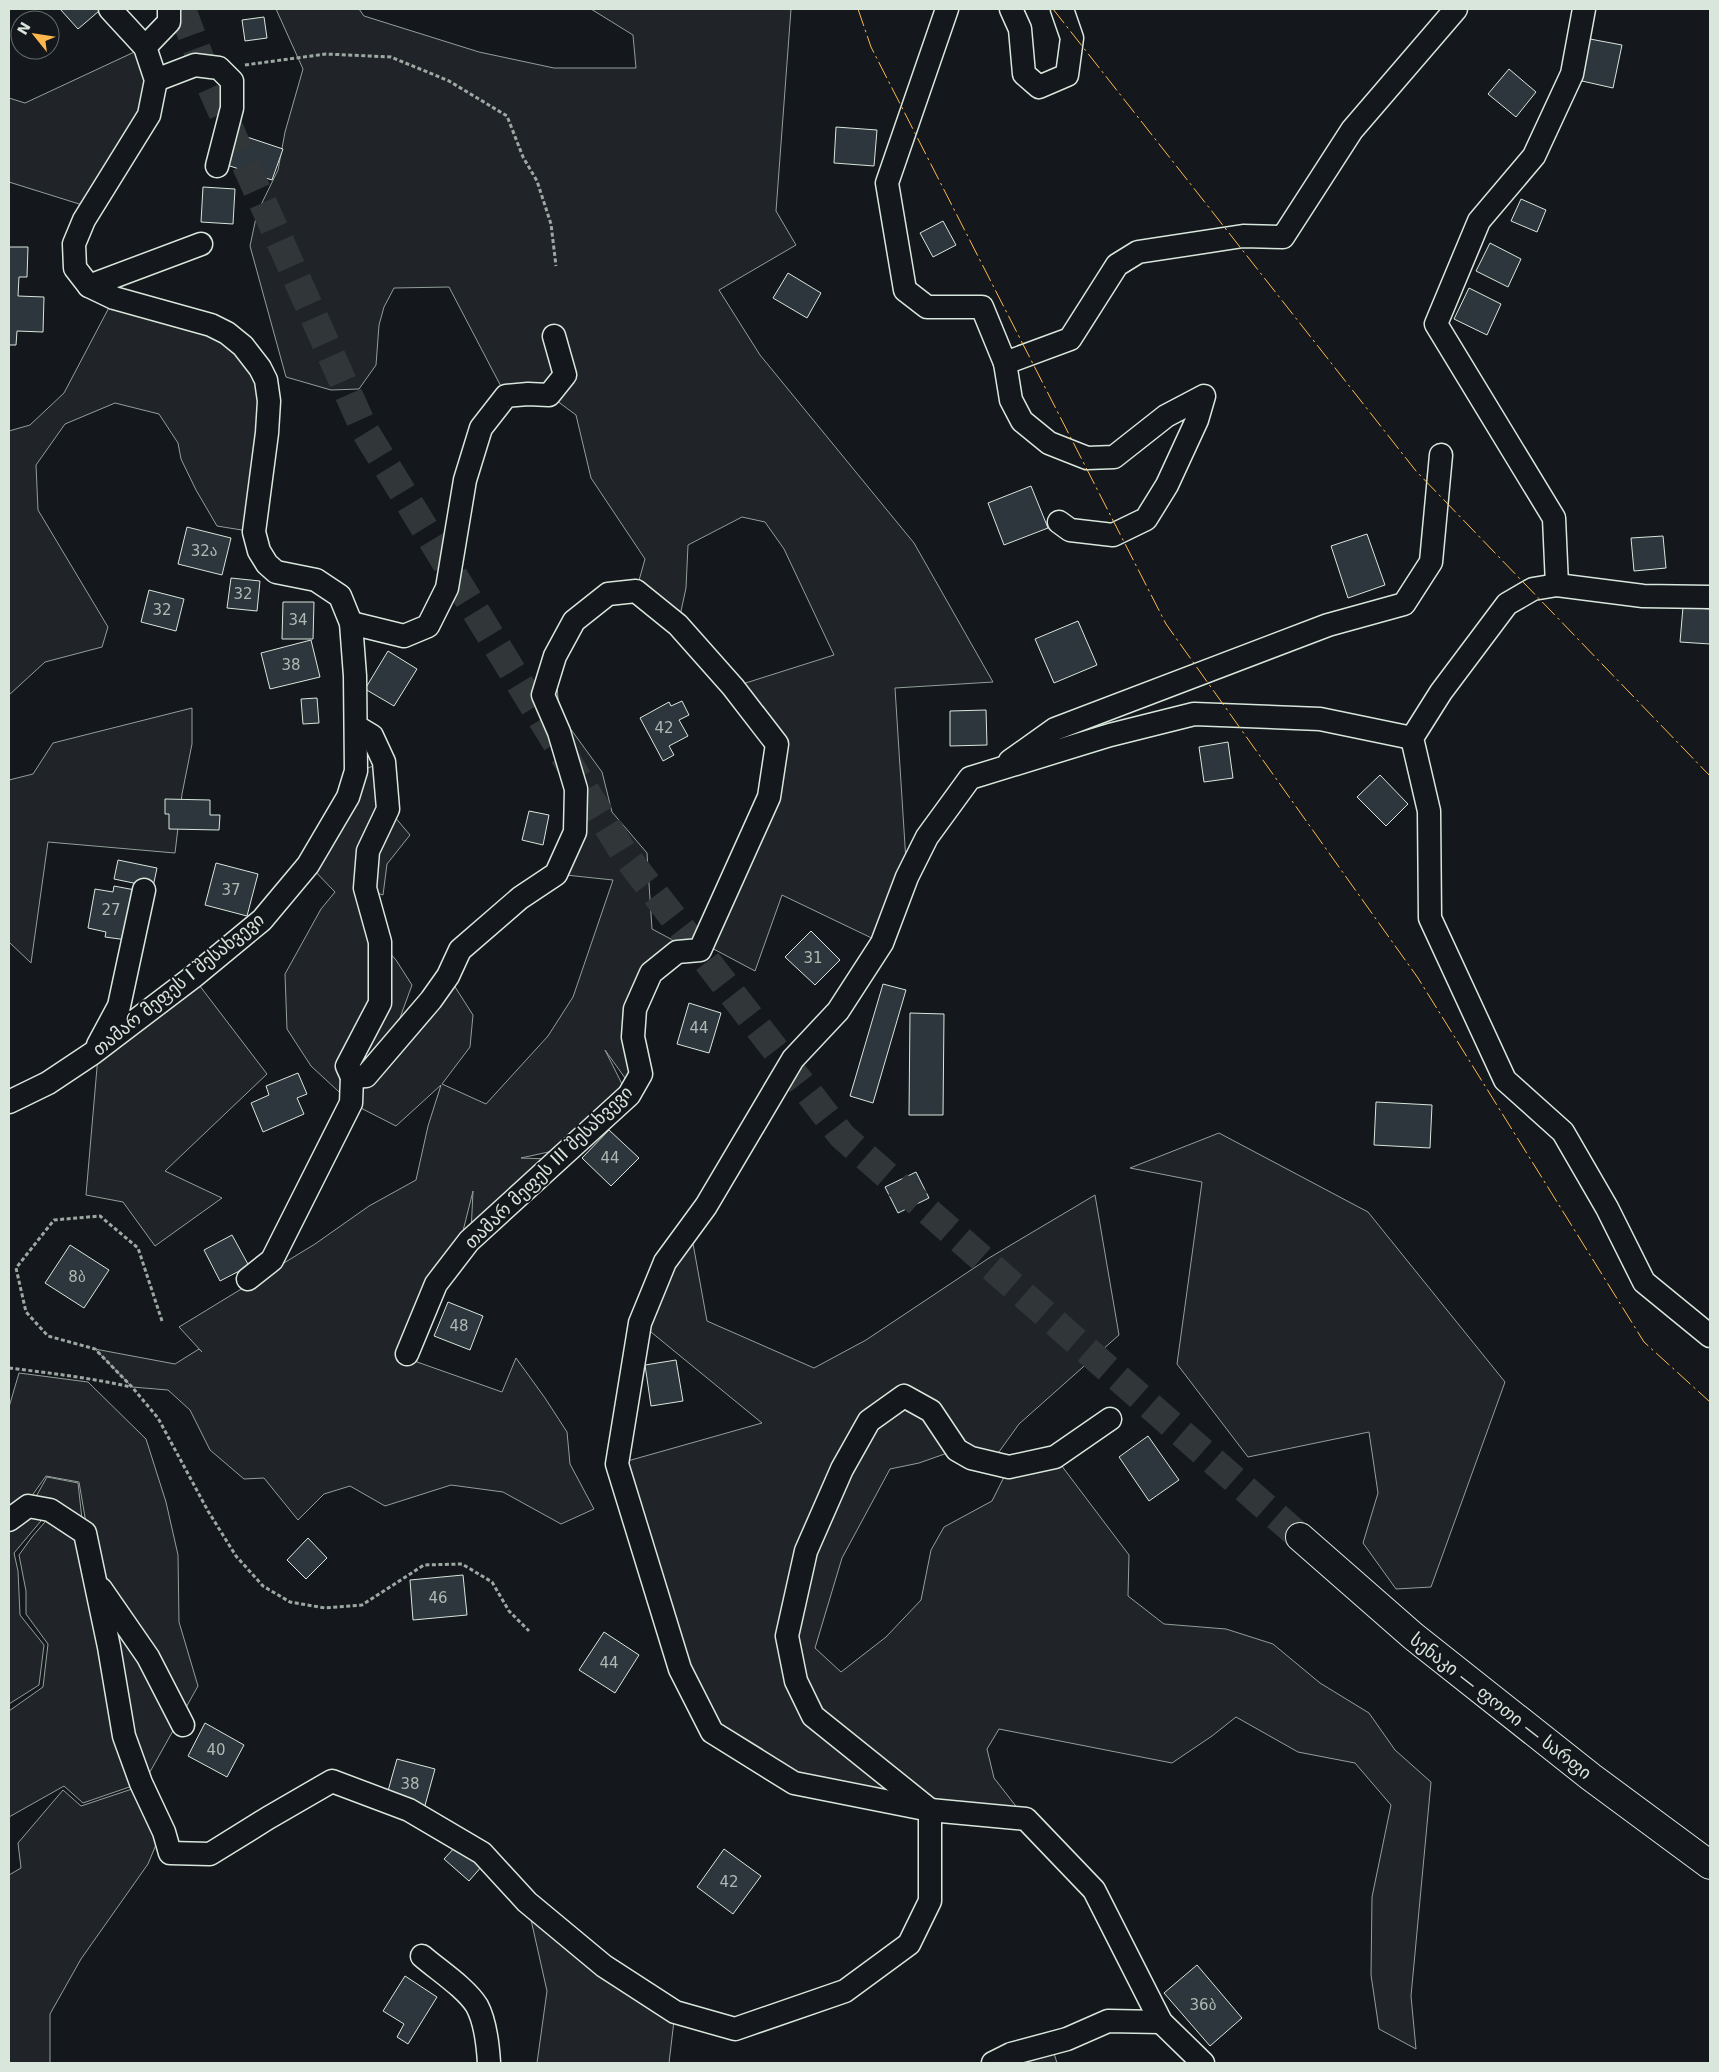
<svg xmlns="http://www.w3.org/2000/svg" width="1719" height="2072" font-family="'DejaVu Sans','Noto Sans Georgian',sans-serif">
  <rect width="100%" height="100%" fill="#14181c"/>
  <g fill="#202428" stroke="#939e99">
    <polygon points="276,9 359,9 364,16 479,52 554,68 636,68 633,35 591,9 791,9 776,211 796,245 719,290 760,355 914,543 993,682 895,688 907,877 882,943 782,895 755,971 708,946 777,744 733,687 834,655 784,549 765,522 742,517 688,545 686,588 678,625 636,591 645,559 591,478 576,415 549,395 506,396 449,287 394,288 384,307 379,325 376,365 359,389 331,390 286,377 250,246 257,213 278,170 285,132 303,69"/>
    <polygon points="145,47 156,80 92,208 9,182 9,98 25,103"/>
    <polygon points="114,298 211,325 260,368 254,532 217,526 196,490 181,459 178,443 159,414 115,403 65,424 36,465 38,510 108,627 102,647 45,662 9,695 9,431 30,425 64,393"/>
    <polygon points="555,656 559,713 602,772 612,812 647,853 652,929 684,946 649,970 630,1085 605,1050 626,1092 562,1149 521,1158 549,1159 471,1233 473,1191 461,1239 403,1357 502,1392 516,1358 545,1398 567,1432 570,1464 594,1509 561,1524 503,1492 451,1485 385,1506 350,1486 324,1494 298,1520 264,1478 244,1479 210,1450 190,1410 168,1390 132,1387 95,1349 175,1364 199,1349 202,1352 179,1327 315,1244 369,1206 416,1180 428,1126 441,1085 396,1126 351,1103 311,1066 287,1029 285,974 321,909 335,892 309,865 357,772 384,762 388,809 410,835 387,864 383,895 365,889 380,942 396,960 412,985 389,1048 448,976 473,1015 470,1047 442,1084 486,1104 548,1036 573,997 613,880 556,874 575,832 543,695"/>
    <polygon points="192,708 192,744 182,794 175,853 48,842 31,963 9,942 9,780 33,774 53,743"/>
    <polygon points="193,977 267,1074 165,1171 222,1198 155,1246 123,1202 86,1195 98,1056"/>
    <polygon points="1219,1133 1368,1212 1505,1382 1431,1587 1396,1589 1363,1543 1378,1493 1369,1432 1248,1457 1177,1364 1202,1182 1130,1168"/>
    <polygon points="1095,1195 1119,1335 1019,1424 991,1463 956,1450 919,1463 890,1469 842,1558 815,1648 841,1672 886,1637 921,1600 931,1550 944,1527 992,1501 1009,1467 1055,1457 1129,1555 1128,1596 1164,1624 1226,1629 1273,1644 1320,1683 1369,1713 1395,1750 1431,1782 1411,1996 1416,2049 1379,2029 1371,1975 1372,1897 1391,1805 1355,1763 1298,1752 1236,1717 1212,1736 1172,1763 999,1729 987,1749 994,1778 1026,1819 794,1783 712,1732 617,1464 762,1423 640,1323 690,1227 707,1321 814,1368 866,1340 989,1258"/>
    <polygon points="19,1373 88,1382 146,1439 166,1502 178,1555 179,1622 198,1686 146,1779 131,1735 88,1535 79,1482 46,1476 26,1504 9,1518 9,1407"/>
    <polygon points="47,1477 78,1483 83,1528 51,1509 14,1553 18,1571 20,1615 44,1645 39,1685 9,1704 9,1523 29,1509"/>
    <polygon points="51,1515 81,1537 138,1784 83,1803 64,1786 9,1817 9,1711 43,1687 48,1644 26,1614 26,1591 19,1555 32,1537"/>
    <polygon points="138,1787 160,1835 148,1864 81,1959 50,2014 50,2063 9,2063 9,1875 21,1868 18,1843 63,1790 81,1806"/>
    <polygon points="527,1902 675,2012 669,2063 537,2063 547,1991"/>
    <polygon points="1051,2043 1057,2063 993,2063"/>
  </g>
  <g fill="#2c363c" stroke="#d8e6dc">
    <polygon points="60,9 98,9 99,11 78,29"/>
    <polygon points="264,17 267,38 245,41 242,20"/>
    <polygon points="1590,39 1622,45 1613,88 1582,81"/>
    <polygon points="1509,69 1536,92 1516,117 1488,94"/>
    <polygon points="836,127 877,130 874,166 834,163"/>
    <polygon points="238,134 283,149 272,180 227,165"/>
    <polygon points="203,187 235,189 233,224 201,222"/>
    <polygon points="1521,199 1546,210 1537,232 1511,221"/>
    <polygon points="943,221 956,245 933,257 920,233"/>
    <polygon points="1490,243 1521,259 1508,287 1476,271"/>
    <polygon points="9,247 28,247 27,277 19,277 18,296 44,297 43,332 17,331 16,345 9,345"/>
    <polygon points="788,273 821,293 807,318 773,298"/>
    <polygon points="1469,288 1501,304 1487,335 1454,319"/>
    <polygon points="1031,486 1048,528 1004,545 988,503"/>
    <polygon points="187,527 231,538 222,575 178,564"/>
    <polygon points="1367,534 1385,585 1348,598 1331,546"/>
    <polygon points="1663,536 1666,568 1634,571 1631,538"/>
    <polygon points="231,578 260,581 257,611 227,608"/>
    <polygon points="149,590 184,599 176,631 141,622"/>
    <polygon points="283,602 314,602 313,639 282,639"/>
    <polygon points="1683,607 1710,609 1710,644 1680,642"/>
    <polygon points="1078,621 1097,665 1054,683 1035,639"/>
    <polygon points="311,640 320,677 270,689 261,653"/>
    <polygon points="388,651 417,669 394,706 365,689"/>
    <polygon points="317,698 319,723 303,724 301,699"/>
    <polygon points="682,701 689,715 679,720 688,736 669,746 674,755 663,761 640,718 669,702 671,706"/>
    <polygon points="986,710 987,745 950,746 950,711"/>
    <polygon points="1228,742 1233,778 1204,782 1199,747"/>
    <polygon points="1380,775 1408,804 1386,826 1357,797"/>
    <polygon points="165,799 210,800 210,815 220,815 219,830 169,829 169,814 165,814"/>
    <polygon points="529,811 549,815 543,845 522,840"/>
    <polygon points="118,860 157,868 153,887 114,879"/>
    <polygon points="216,863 258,874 247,916 205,905"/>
    <polygon points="114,886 135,890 127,940 105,937 106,932 88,928 95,889 113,892"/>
    <polygon points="811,931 840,960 815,985 785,957"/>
    <polygon points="883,984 906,990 873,1103 850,1096"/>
    <polygon points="689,1003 721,1013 709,1053 677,1044"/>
    <polygon points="910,1013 944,1014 943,1115 909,1115"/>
    <polygon points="298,1073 307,1094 297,1098 304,1114 263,1132 251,1103 269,1095 266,1086"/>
    <polygon points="1376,1102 1432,1105 1430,1148 1374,1145"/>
    <polygon points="609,1130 639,1158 611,1186 582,1158"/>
    <polygon points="916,1172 929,1198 898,1213 885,1187"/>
    <polygon points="232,1235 249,1266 220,1281 204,1250"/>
    <polygon points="70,1245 109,1270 84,1308 45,1283"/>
    <polygon points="448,1302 483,1316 470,1350 434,1336"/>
    <polygon points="676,1360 683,1401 651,1406 645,1365"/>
    <polygon points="1148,1436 1179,1480 1149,1501 1119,1457"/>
    <polygon points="308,1538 327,1558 306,1579 287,1560"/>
    <polygon points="463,1575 467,1615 413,1620 410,1580"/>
    <polygon points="604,1632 639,1655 615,1693 579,1670"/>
    <polygon points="205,1723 244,1745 227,1777 188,1756"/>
    <polygon points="397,1759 435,1769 424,1809 386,1798"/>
    <polygon points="458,1844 482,1866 469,1881 444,1859"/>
    <polygon points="724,1849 761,1876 733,1914 697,1887"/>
    <polygon points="1197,1965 1242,2018 1210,2046 1164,1993"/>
    <polygon points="405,1976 437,1997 408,2044 397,2037 404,2024 383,2011"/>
  </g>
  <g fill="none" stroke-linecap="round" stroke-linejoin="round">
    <polyline stroke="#313739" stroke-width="28" stroke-dasharray="28 14" stroke-linecap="butt" points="182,9 210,85 365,431 625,855 842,1136 1300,1537"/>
    <g stroke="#d8e6dc" stroke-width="25">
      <g id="minor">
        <polyline points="947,9 887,183 905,290 927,307 982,307 1005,363 1070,339 1117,265 1138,252 1243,236 1283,237 1352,130 1456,9"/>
        <polyline points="1011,9 1020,29 1024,74 1039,87 1067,75 1072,38 1062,9"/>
        <polyline points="145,47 169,22 169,9"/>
        <polyline points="156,80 195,65 219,68 232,81 232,108 217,166"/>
        <polyline points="89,286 201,244"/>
        <polyline points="1005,363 1011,400 1022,421 1049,443 1087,458 1114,457 1166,416 1204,396 1197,420 1167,485 1146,519 1113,535 1070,530 1059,522"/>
        <polyline points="1557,585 1554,518 1436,324 1479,221 1534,156 1572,74 1584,9"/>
        <polyline points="1710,597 1643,596 1557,585 1533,589 1507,604 1441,692 1412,738 1429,811 1430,918 1505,1080 1563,1132 1607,1208 1644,1282 1710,1336"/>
        <polyline points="351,623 404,636 428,626 447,588 465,480 481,428 506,396 528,394 549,395 565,375 554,336"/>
        <polyline points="357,727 372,736 384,762 388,809 368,851 365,888 380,942 380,1003 347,1066 352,1077 366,1076 431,1000 448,976 460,950 520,898 556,874 575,832 576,789 559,732 543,695 555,656 574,621 608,594 636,591 678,625 733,687 777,744 769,797 700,950 677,952 651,973 635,1009 633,1037 641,1074 629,1095 469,1241 436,1284 407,1354"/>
        <polyline points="1010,761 1055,729 1328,625 1404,604 1431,562 1441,455"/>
        <polyline points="98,1045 119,1006 144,890"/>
        <polyline points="9,1102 48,1083 93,1053 193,977 262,920 308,865 348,797 356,771 355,676 351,623 340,596 316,580 276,572 267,564 259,551 254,532 267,433 269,401 266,380 260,368 243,346 227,333 211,325 114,298 89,286 75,268 74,244 84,220 149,115 156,80 145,47 110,9"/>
        <polyline points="248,1279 272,1260 351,1103 352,1077"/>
        <polyline points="9,1520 28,1506 50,1510 85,1533 109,1647 124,1736 141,1783 164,1832 170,1853 210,1854 268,1818 332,1781 409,1810 482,1853 527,1902 604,1966 675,2012 735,2029 845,1991 909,1944 930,1901 930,1810 813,1716 796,1681 787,1636 806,1551 842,1469 869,1421 904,1396 931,1411 957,1450 971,1458 1009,1467 1055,1457 1110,1419"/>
        <polyline points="101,1589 148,1657 183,1725"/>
        <path d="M422 1956C438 1970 466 1988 477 2006 485 2021 488 2046 489 2063"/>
        <polyline points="993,2063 1011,2054 1067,2039 1108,2021 1161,2022"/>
        <polyline points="1203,2063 1161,2022 1094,1890 1026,1819 930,1810 794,1783 712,1732 680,1669 617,1464 640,1323 665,1262 706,1206 793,1059 838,1011 882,943 907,877 927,837 970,778 1110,735 1194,714 1320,719 1412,738"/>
      </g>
    </g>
    <g stroke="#d8e6dc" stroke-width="30">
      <polyline id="highway" points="1300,1537 1413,1636 1591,1777 1710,1865"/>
    </g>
    <g stroke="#9da8a2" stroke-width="3" stroke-dasharray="4 2.5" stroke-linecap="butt">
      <polyline points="245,65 326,54 391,57 449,81 507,116 523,157 537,181 551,224 556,266"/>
      <polyline points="162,1321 138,1248 100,1216 54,1220 16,1268 26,1312 48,1336 95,1349 132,1387 158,1418 208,1511 236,1556 263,1586 290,1602 325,1608 362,1605 424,1565 462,1564 492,1582 509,1611 529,1631"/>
      <path d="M9 1368C50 1373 91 1378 131 1387"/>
    </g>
    <use href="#minor" stroke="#14181c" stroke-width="22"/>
    <use href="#highway" stroke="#14181c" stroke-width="28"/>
    <g stroke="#ffb74d" stroke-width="1" stroke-dasharray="18 4 2.5 4" stroke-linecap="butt">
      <polyline points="858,9 871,47 1166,624 1418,978 1644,1342 1710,1402"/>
      <polyline points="1053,9 1416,471 1710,776"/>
    </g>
  </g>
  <g text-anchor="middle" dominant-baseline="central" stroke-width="4" stroke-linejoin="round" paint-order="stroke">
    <g font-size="15" fill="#adbab4">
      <text x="204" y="551">32ა</text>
      <text x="243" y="594">32</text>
      <text x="162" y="610">32</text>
      <text x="298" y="620">34</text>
      <text x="291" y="665">38</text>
      <text x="664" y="728">42</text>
      <text x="231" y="890">37</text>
      <text x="111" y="910">27</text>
      <text x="813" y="958">31</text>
      <text x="699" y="1028">44</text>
      <text x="610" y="1158">44</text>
      <text x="77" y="1277">8ბ</text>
      <text x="459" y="1326">48</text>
      <text x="438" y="1598">46</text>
      <text x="609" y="1663">44</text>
      <text x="216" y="1750">40</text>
      <text x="410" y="1784">38</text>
      <text x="729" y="1882">42</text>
      <text x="1203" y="2005">36ბ</text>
    </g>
    <g font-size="18" fill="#d8e6dc" stroke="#14181c">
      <text transform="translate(178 984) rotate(-39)">თამარ მეფეს I შესახვევი</text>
      <text transform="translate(548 1167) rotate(-44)">თამარ მეფეს III შესახვევი</text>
      <text transform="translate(1501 1706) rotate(38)">სენაკი — ფოთი — სარფი</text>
    </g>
  </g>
  <rect width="1719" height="2072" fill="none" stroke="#d8e6dc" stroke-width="20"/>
  <g transform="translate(35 35) rotate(300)"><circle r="24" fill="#14181c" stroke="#626a69"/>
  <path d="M0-4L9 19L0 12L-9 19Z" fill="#ffb74d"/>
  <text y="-8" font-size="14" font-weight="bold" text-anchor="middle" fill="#d8e6dc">N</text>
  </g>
</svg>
